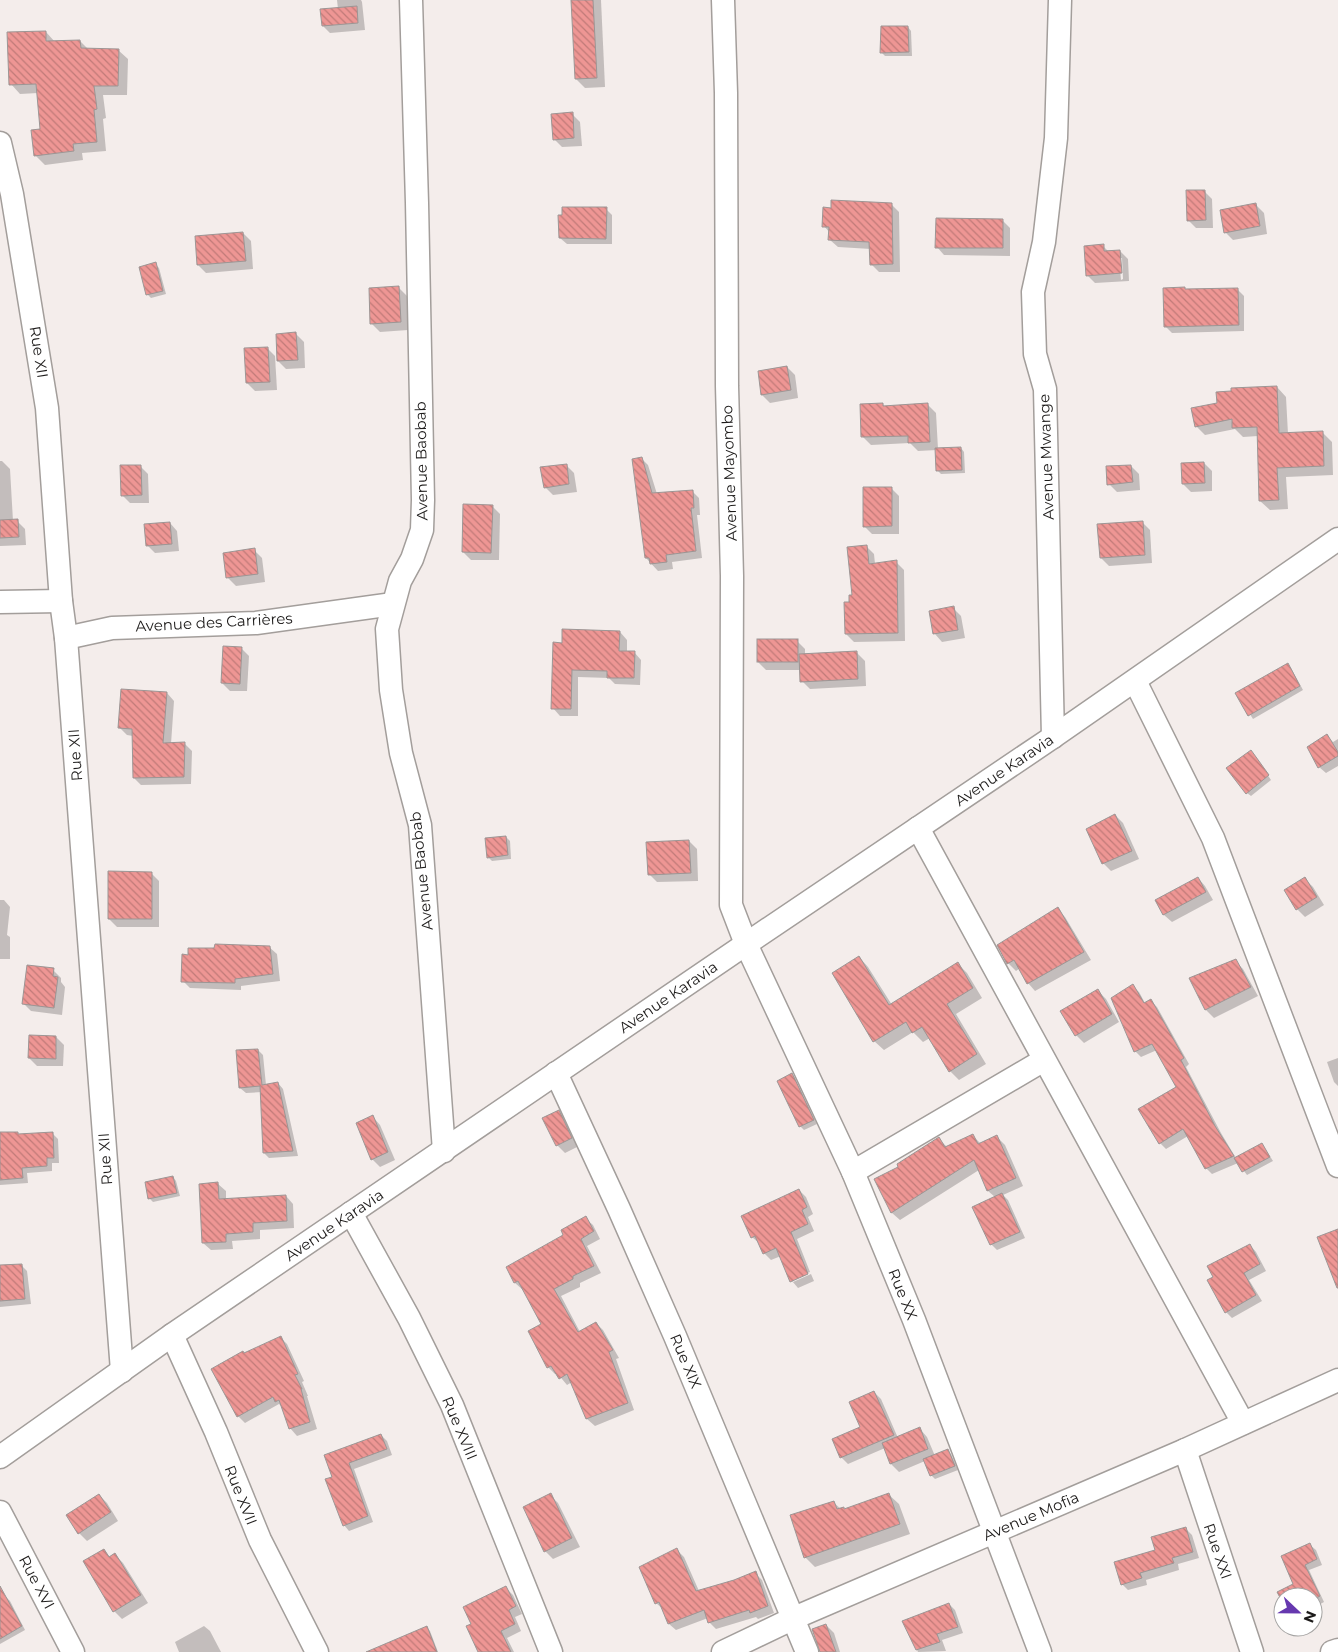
<svg xmlns="http://www.w3.org/2000/svg" width="1338" height="1652" font-family="Montserrat,sans-serif">
  <defs>
    <pattern id="building-back-hatch" width="6" height="6" patternUnits="userSpaceOnUse" patternTransform="scale(1.25)"><rect width="6" height="6" fill="#ee9694"/><path d="M-1 5l2 2M0 0l6 6M5-1l2 2" fill="none" stroke="#c07a78"/></pattern>
  </defs>
  <rect width="100%" height="100%" fill="#f4edeb"/>
  <g fill="#0003" fill-rule="evenodd">
    <polygon points="337,0 361,0 362,2 365,30 330,33 323,26 338,9"/>
    <polygon points="573,0 601,0 605,87 585,88 576,79"/>
    <polygon points="908,27 911,31 912,56 885,56 882,53"/>
    <polygon points="46,32 55,42 80,41 88,49 118,50 128,59 127,95 103,95 106,118 103,119 106,151 82,153 83,160 45,165 35,155 42,130 38,93 20,94 11,84"/>
    <polygon points="572,114 580,122 582,146 562,147 554,139"/>
    <polygon points="1204,191 1212,199 1213,228 1196,228 1188,220"/>
    <polygon points="891,204 899,212 900,272 879,272 871,264 871,249 838,247 830,240 830,233 824,226"/>
    <polygon points="1256,205 1264,213 1267,234 1233,240 1225,232"/>
    <polygon points="606,209 612,215 612,244 567,244 560,238"/>
    <polygon points="1002,220 1010,228 1010,256 944,255 937,247"/>
    <polygon points="243,233 251,241 253,269 206,273 198,265"/>
    <path d="M1103 246 1109 252 1120 251 1128 259 1129 281 1095 283 1087 275ZM1119 258H1122L1123 279 1121 280Z"/>
    <polygon points="155,264 159,268 166,294 151,298 147,294"/>
    <polygon points="399,288 407,296 408,330 380,332 372,324"/>
    <polygon points="1238,290 1244,296 1244,331 1172,333 1166,327"/>
    <polygon points="296,334 304,342 305,368 286,369 278,361"/>
    <polygon points="267,348 275,356 277,390 255,391 247,383"/>
    <polygon points="787,367 795,375 798,398 770,403 762,395"/>
    <polygon points="1277,387 1286,397 1288,434 1322,432 1332,442 1333,475 1286,477 1288,509 1270,510 1260,501 1258,436 1243,437 1235,429 1205,435 1196,426 1219,404"/>
    <polygon points="883,404 885,407 928,405 936,413 938,449 961,448 964,452 965,473 941,474 937,470 937,450 918,451 910,443 871,445 863,437"/>
    <polygon points="641,458 648,465 657,494 692,491 699,498 700,515 697,515 702,558 672,562 673,569 658,571 646,558"/>
    <polygon points="0,461 2,461 10,469 13,521 17,521 25,529 26,545 0,546"/>
    <polygon points="1204,463 1212,471 1212,491 1191,492 1183,484"/>
    <polygon points="566,465 574,473 577,492 553,495 545,487"/>
    <polygon points="140,466 148,474 149,503 130,503 122,495"/>
    <polygon points="1131,466 1139,474 1140,490 1117,492 1109,484"/>
    <polygon points="891,488 899,496 899,534 872,534 864,526"/>
    <polygon points="492,506 500,514 499,560 471,560 463,552"/>
    <polygon points="1142,522 1150,530 1152,563 1109,566 1101,558"/>
    <polygon points="170,523 177,531 179,551 155,553 147,545"/>
    <polygon points="866,546 874,554 875,564 896,562 904,570 905,641 854,642 846,634 851,603"/>
    <polygon points="254,550 262,558 265,582 236,586 228,578 224,554"/>
    <polygon points="953,608 961,616 965,638 942,642 935,634 931,612"/>
    <polygon points="620,632 627,640 627,652 634,652 641,660 640,685 615,684 609,678 578,677 578,716 560,716 553,708 563,644"/>
    <polygon points="797,641 805,649 805,655 857,653 865,661 866,686 810,689 802,681 801,670 766,670 758,662"/>
    <polygon points="241,648 249,656 247,691 230,691 222,683"/>
    <polygon points="1288,665 1291,668 1303,690 1253,719 1237,694"/>
    <polygon points="167,693 174,701 171,744 185,744 192,751 191,784 141,785 134,778 133,736 127,735 120,728"/>
    <polygon points="1327,736 1333,742 1338,739 1338,766 1326,773 1319,767"/>
    <polygon points="1255,756 1271,780 1251,796 1247,793"/>
    <polygon points="1115,815 1123,823 1139,859 1111,871 1103,863"/>
    <polygon points="506,837 510,841 511,859 492,861 488,857"/>
    <polygon points="689,841 697,849 698,881 657,882 649,874"/>
    <polygon points="151,873 159,881 159,927 117,927 109,919"/>
    <polygon points="1198,878 1205,886 1213,900 1172,922 1164,915 1156,901"/>
    <polygon points="1305,879 1313,887 1324,905 1305,917 1297,909"/>
    <polygon points="0,900 4,900 10,907 7,935 10,937 10,959 0,959"/>
    <polygon points="1058,909 1065,917 1091,960 1035,991 1028,983 1020,968 1016,971 1008,963"/>
    <polygon points="269,947 277,954 280,981 241,986 241,990 190,988 183,981"/>
    <polygon points="859,957 868,967 892,1005 958,964 967,973 982,998 956,1014 986,1064 959,1080 950,1071 930,1038 923,1042 913,1032 884,1050 874,1041"/>
    <polygon points="1235,961 1243,969 1258,996 1214,1018 1206,1010 1191,979"/>
    <polygon points="53,970 61,978 61,982 65,987 62,1015 31,1011 23,1003"/>
    <polygon points="1132,986 1139,992 1145,1003 1151,1001 1157,1007 1189,1064 1186,1067 1221,1133 1236,1158 1262,1144 1273,1161 1247,1175 1238,1163 1212,1174 1206,1168 1188,1136 1166,1149 1160,1143 1178,1087 1157,1050 1141,1057 1135,1051"/>
    <polygon points="1098,991 1106,999 1119,1022 1084,1043 1076,1035"/>
    <polygon points="56,1037 64,1045 63,1066 37,1066 29,1058"/>
    <polygon points="258,1050 263,1055 266,1085 278,1083 283,1089 298,1156 269,1158 264,1153 262,1092 246,1093 240,1088"/>
    <polygon points="1338,1058 1338,1086 1334,1082 1327,1062"/>
    <polygon points="792,1074 795,1078 817,1124 804,1130 800,1126"/>
    <polygon points="558,1111 566,1119 579,1146 565,1153 557,1145"/>
    <polygon points="373,1117 380,1125 395,1160 380,1167 372,1159"/>
    <polygon points="0,1133 17,1133 20,1135 52,1133 58,1139 59,1163 52,1163 52,1171 27,1173 28,1183 0,1185"/>
    <polygon points="973,1136 981,1144 997,1137 1005,1145 1023,1186 1003,1195 1008,1200 1025,1238 997,1250 991,1244 995,1197 988,1191 979,1170 900,1220 892,1213 876,1179 900,1167 939,1139 947,1147"/>
    <polygon points="173,1177 176,1181 180,1196 153,1202 149,1198"/>
    <polygon points="218,1184 226,1191 226,1200 286,1196 293,1204 294,1228 260,1230 260,1239 232,1241 233,1249 211,1250 203,1243"/>
    <polygon points="799,1190 806,1197 813,1214 808,1217 814,1231 797,1239 810,1272 793,1279 793,1282 811,1274 814,1281 798,1288 792,1281 781,1256 771,1260 764,1253 760,1244 752,1237"/>
    <polygon points="585,1218 593,1225 600,1239 587,1246 601,1273 580,1283 580,1287 561,1296 580,1332 596,1323 603,1330 619,1358 616,1359 634,1410 595,1426 587,1419 572,1382 567,1385 557,1373 555,1374 548,1367 542,1324 524,1289 523,1290 515,1283 508,1268 564,1235"/>
    <polygon points="1250,1245 1256,1252 1266,1271 1249,1280 1262,1301 1232,1318 1226,1312 1215,1278"/>
    <polygon points="21,1265 27,1271 31,1304 0,1307 0,1266"/>
    <polygon points="280,1337 287,1344 304,1381 302,1382 308,1396 307,1396 317,1429 297,1436 290,1428 283,1408 279,1404 245,1423 238,1416 244,1354"/>
    <polygon points="874,1392 881,1399 898,1438 920,1429 927,1437 935,1456 948,1451 951,1454 958,1470 935,1479 931,1475 925,1461 899,1472 891,1464 885,1448 848,1464 841,1457 862,1428"/>
    <polygon points="381,1435 387,1441 392,1455 354,1469 373,1522 349,1531 344,1525 333,1478 326,1456"/>
    <polygon points="888,1494 899,1504 910,1534 815,1567 805,1557 833,1502 841,1509 845,1510"/>
    <polygon points="99,1495 107,1503 118,1521 87,1541 79,1533 68,1516"/>
    <polygon points="550,1495 558,1503 580,1547 553,1559 546,1552 524,1507"/>
    <polygon points="1186,1529 1192,1535 1199,1558 1178,1564 1179,1570 1146,1580 1147,1585 1128,1590 1122,1584 1157,1551"/>
    <polygon points="1310,1545 1316,1550 1322,1565 1309,1570 1324,1602 1313,1608 1313,1597 1283,1597 1283,1601 1279,1593 1295,1584"/>
    <polygon points="104,1550 111,1558 115,1555 123,1563 148,1603 122,1619 114,1611"/>
    <polygon points="677,1550 684,1557 699,1591 735,1581 755,1573 762,1580 774,1613 758,1619 756,1617 716,1629 709,1622 708,1618 676,1630 669,1624 664,1610 656,1603"/>
    <polygon points="506,1588 513,1595 522,1614 515,1617 521,1631 507,1638 514,1652 480,1652 473,1624"/>
    <polygon points="6,1597 10,1601 25,1630 0,1644 0,1600"/>
    <polygon points="949,1604 955,1610 963,1633 942,1640 946,1651 918,1652 903,1621"/>
    <polygon points="826,1625 834,1633 840,1652 821,1652"/>
    <polygon points="204,1626 210,1631 221,1652 179,1652 175,1642"/>
    <polygon points="427,1628 430,1631 438,1652 395,1652"/>
  </g>
  <g fill="url(#building-back-hatch)" stroke="#9c9695">
    <polygon points="571,0 593,0 597,78 575,79"/>
    <polygon points="357,6 358,23 322,26 320,9"/>
    <polygon points="881,26 908,26 909,52 880,53"/>
    <polygon points="46,31 46,41 80,40 81,48 119,49 118,86 94,86 97,109 94,110 97,142 73,144 74,151 34,156 31,130 40,129 36,84 9,85 7,32"/>
    <polygon points="573,112 574,138 553,140 551,114"/>
    <polygon points="1186,190 1205,190 1206,220 1187,221"/>
    <polygon points="831,200 892,203 893,264 870,265 869,242 828,240 829,227 822,227 823,207 831,208"/>
    <polygon points="1256,203 1260,226 1224,233 1220,210"/>
    <polygon points="562,207 607,207 606,239 559,238 558,215 562,215"/>
    <polygon points="936,218 1003,219 1003,248 935,248"/>
    <polygon points="243,232 246,261 197,265 195,236"/>
    <polygon points="1104,244 1104,251 1120,250 1122,273 1086,276 1084,246"/>
    <polygon points="156,262 163,291 146,295 139,267"/>
    <polygon points="399,286 401,322 370,324 369,288"/>
    <polygon points="1185,287 1185,289 1238,288 1239,325 1164,327 1163,288"/>
    <polygon points="296,332 298,360 277,361 276,334"/>
    <polygon points="268,347 270,382 246,383 244,348"/>
    <polygon points="787,366 791,390 761,395 758,371"/>
    <polygon points="1277,386 1279,433 1323,431 1324,466 1277,468 1279,500 1259,501 1257,427 1232,428 1232,419 1195,427 1191,408 1217,403 1216,392 1231,391 1231,388"/>
    <polygon points="883,403 883,406 928,403 930,442 908,443 908,436 861,437 860,404"/>
    <polygon points="961,447 962,470 936,471 935,448"/>
    <polygon points="642,457 652,493 693,490 694,508 691,508 696,551 666,555 667,562 650,564 649,558 645,558 632,459"/>
    <polygon points="1204,462 1205,483 1182,484 1181,463"/>
    <polygon points="567,464 569,484 544,488 540,467"/>
    <polygon points="120,465 141,465 142,495 121,496"/>
    <polygon points="1131,465 1133,482 1107,485 1106,466"/>
    <polygon points="863,487 892,487 892,526 863,527"/>
    <polygon points="463,504 493,505 491,553 462,552"/>
    <polygon points="18,519 19,537 0,538 0,520"/>
    <polygon points="1143,521 1145,555 1100,558 1097,524"/>
    <polygon points="170,522 172,544 146,546 144,524"/>
    <polygon points="867,545 869,564 897,560 898,633 845,634 844,602 849,602 849,595 852,595 847,547"/>
    <polygon points="255,548 258,574 226,578 223,553"/>
    <polygon points="954,606 958,630 933,634 929,611"/>
    <polygon points="562,629 620,631 619,651 635,651 634,678 607,678 607,671 572,670 571,709 551,709 553,642 562,643"/>
    <rect x="757" y="639" width="41" height="23"/>
    <polygon points="223,646 242,647 240,684 221,683"/>
    <polygon points="857,651 858,679 800,682 799,654"/>
    <polygon points="1288,663 1300,686 1248,716 1235,693"/>
    <polygon points="121,689 167,692 163,743 185,742 184,777 133,778 132,729 118,728"/>
    <polygon points="1327,734 1338,752 1338,756 1318,768 1307,747"/>
    <polygon points="1251,750 1269,775 1246,794 1226,768"/>
    <polygon points="1115,814 1132,851 1102,864 1086,829"/>
    <polygon points="506,836 508,855 487,858 485,838"/>
    <polygon points="689,840 691,873 648,875 646,842"/>
    <polygon points="108,871 152,872 152,919 108,919"/>
    <polygon points="1198,877 1206,892 1163,915 1155,900"/>
    <polygon points="1305,877 1317,897 1296,910 1284,890"/>
    <polygon points="1058,907 1084,952 1027,984 1014,960 1007,964 997,945"/>
    <polygon points="215,944 270,946 273,974 235,979 235,983 181,982 182,954 188,955 188,948 214,948"/>
    <polygon points="859,956 889,1005 958,962 973,988 947,1004 977,1054 949,1072 922,1027 912,1033 906,1022 873,1042 832,973"/>
    <polygon points="1236,959 1251,987 1205,1010 1189,978"/>
    <polygon points="27,965 54,968 53,976 58,977 54,1008 22,1004"/>
    <polygon points="1133,984 1144,1003 1151,999 1184,1058 1181,1060 1215,1126 1234,1156 1205,1169 1183,1129 1159,1144 1138,1109 1176,1087 1152,1044 1134,1052 1111,998"/>
    <polygon points="1098,989 1112,1014 1075,1036 1060,1011"/>
    <polygon points="29,1035 56,1036 56,1059 28,1058"/>
    <polygon points="258,1049 262,1085 278,1082 293,1151 263,1153 260,1086 239,1088 236,1050"/>
    <polygon points="792,1073 814,1120 799,1127 777,1081"/>
    <polygon points="559,1110 572,1138 556,1146 542,1118"/>
    <polygon points="373,1115 388,1152 371,1160 356,1123"/>
    <polygon points="0,1132 18,1132 18,1134 53,1132 54,1158 47,1158 47,1166 22,1168 23,1178 0,1180"/>
    <polygon points="973,1134 978,1144 997,1135 1016,1178 987,1191 974,1160 891,1213 874,1179 898,1167 897,1164 939,1137 945,1147"/>
    <polygon points="1262,1143 1270,1157 1242,1172 1234,1158"/>
    <polygon points="173,1176 177,1193 148,1199 145,1182"/>
    <polygon points="218,1182 219,1199 286,1195 287,1221 253,1223 253,1232 226,1234 226,1242 202,1243 199,1184"/>
    <polygon points="799,1189 807,1207 802,1210 808,1224 791,1232 808,1274 790,1282 776,1248 763,1254 755,1236 751,1238 741,1216"/>
    <polygon points="1002,1193 1020,1232 990,1245 972,1207"/>
    <polygon points="586,1216 594,1231 581,1239 594,1266 573,1276 573,1279 554,1289 578,1332 596,1322 613,1350 609,1352 628,1403 586,1419 567,1374 559,1379 551,1366 547,1368 528,1331 541,1324 518,1281 514,1283 506,1267 563,1235 561,1230"/>
    <polygon points="1338,1229 1338,1288 1337,1288 1317,1237"/>
    <polygon points="1250,1244 1260,1264 1244,1273 1256,1295 1225,1313 1207,1280 1213,1277 1207,1266"/>
    <polygon points="22,1264 25,1299 0,1301 0,1265"/>
    <polygon points="281,1336 298,1374 295,1375 302,1389 301,1389 310,1422 289,1429 279,1400 275,1402 273,1397 237,1417 211,1369 243,1351 244,1353"/>
    <polygon points="874,1391 894,1435 840,1458 832,1439 860,1427 849,1402"/>
    <polygon points="920,1427 928,1449 890,1464 882,1443"/>
    <polygon points="381,1434 387,1449 349,1463 368,1516 343,1526 325,1479 332,1477 324,1455"/>
    <polygon points="948,1449 955,1466 930,1476 923,1459"/>
    <polygon points="551,1493 572,1538 544,1552 523,1507"/>
    <polygon points="889,1493 900,1524 804,1558 790,1515 834,1501 837,1509 844,1507 844,1509"/>
    <polygon points="99,1494 111,1512 78,1534 66,1515"/>
    <polygon points="1186,1527 1193,1552 1172,1558 1174,1563 1140,1573 1142,1578 1121,1585 1114,1562 1155,1550 1151,1537"/>
    <polygon points="1310,1543 1317,1559 1305,1565 1320,1596 1313,1600 1313,1597 1283,1597 1283,1603 1277,1592 1293,1584 1281,1556"/>
    <polygon points="677,1548 696,1591 734,1580 756,1571 768,1606 750,1613 749,1610 708,1623 704,1610 668,1624 659,1602 655,1604 639,1567"/>
    <polygon points="104,1549 109,1557 115,1553 141,1595 113,1612 83,1561"/>
    <polygon points="0,1586 22,1626 0,1639"/>
    <polygon points="506,1586 516,1606 509,1610 515,1624 501,1631 511,1652 478,1652 466,1626 471,1624 463,1607"/>
    <polygon points="949,1603 958,1627 937,1634 940,1642 916,1650 902,1621"/>
    <polygon points="826,1624 836,1652 820,1652 812,1629"/>
    <polygon points="427,1626 437,1652 366,1652"/>
  </g>
  <g fill="none" stroke-linecap="round" stroke-linejoin="round">
    <g stroke="#a39e9b" stroke-width="25">
      <g id="minor">
        <polyline points="411,0 417,203 423,500 422,530 412,559 400,581 387,629 391,690 401,753 420,825 444,1151"/>
        <polyline points="723,0 726,93 727,386 732,576 731,905 746,944 853,1172 914,1320 1040,1652"/>
        <polyline points="0,143 12,194 47,408 61,601 66,638 122,1371"/>
        <polyline points="0,602 61,601"/>
        <polyline points="66,638 112,628 256,623 393,604"/>
        <polyline points="1135,681 1213,838 1338,1166"/>
        <polyline points="1053,737 1045,389 1035,354 1033,292 1044,242 1056,138 1060,0"/>
        <polyline points="918,828 1243,1423"/>
        <polyline points="556,1073 619,1209 675,1336 807,1652"/>
        <polyline points="853,1172 1044,1060"/>
        <polyline points="351,1213 409,1318 452,1405 551,1652"/>
        <polyline points="172,1335 216,1432 260,1540 317,1652"/>
        <polyline points="1185,1450 1252,1652"/>
        <polyline points="0,1457 172,1335 746,944 1053,737 1338,539"/>
        <polyline points="0,1512 73,1652"/>
        <polyline points="723,1652 794,1618 1185,1450 1338,1380"/>
        <polyline points="1332,1652 1338,1650"/>
      </g>
    </g>
    <use href="#minor" stroke="#fff" stroke-width="22"/>
  </g>
  <g text-anchor="middle" dominant-baseline="central" stroke-width="4" stroke-linejoin="round" paint-order="stroke">
    <g font-size="15" fill="#1d1b1a" stroke="#fff">
      <text transform="translate(39 352) rotate(81)">Rue XII</text>
      <text transform="translate(1046 457) rotate(-92)">Avenue Mwange</text>
      <text transform="translate(421 461) rotate(-91)">Avenue Baobab</text>
      <text transform="translate(729 473) rotate(-92)">Avenue Mayombo</text>
      <text transform="translate(214 622) rotate(-3)">Avenue des Carrières</text>
      <text transform="translate(75 755) rotate(-94)">Rue XII</text>
      <text transform="translate(1004 770) rotate(-34)">Avenue Karavia</text>
      <text transform="translate(421 871) rotate(-96)">Avenue Baobab</text>
      <text transform="translate(668 997) rotate(-34)">Avenue Karavia</text>
      <text transform="translate(105 1159) rotate(-94)">Rue XII</text>
      <text transform="translate(334 1225) rotate(-34)">Avenue Karavia</text>
      <text transform="translate(903 1294) rotate(68)">Rue XX</text>
      <text transform="translate(686 1361) rotate(67)">Rue XIX</text>
      <text transform="translate(460 1428) rotate(67)">Rue XVIII</text>
      <text transform="translate(241 1495) rotate(68)">Rue XVII</text>
      <text transform="translate(1031 1516) rotate(-23)">Avenue Mofia</text>
      <text transform="translate(1218 1551) rotate(71)">Rue XXI</text>
      <text transform="translate(37 1582) rotate(62)">Rue XVI</text>
    </g>
  </g>
  <g transform="translate(1298 1612) rotate(112)"><circle r="24" fill="#ffffff" stroke="#a5a4a3"/>
  <path d="M0-4L9 19L0 12L-9 19Z" fill="#6638af"/>
  <text y="-8" font-size="14" font-weight="bold" text-anchor="middle" fill="#1d1b1a">N</text>
  </g>
</svg>
